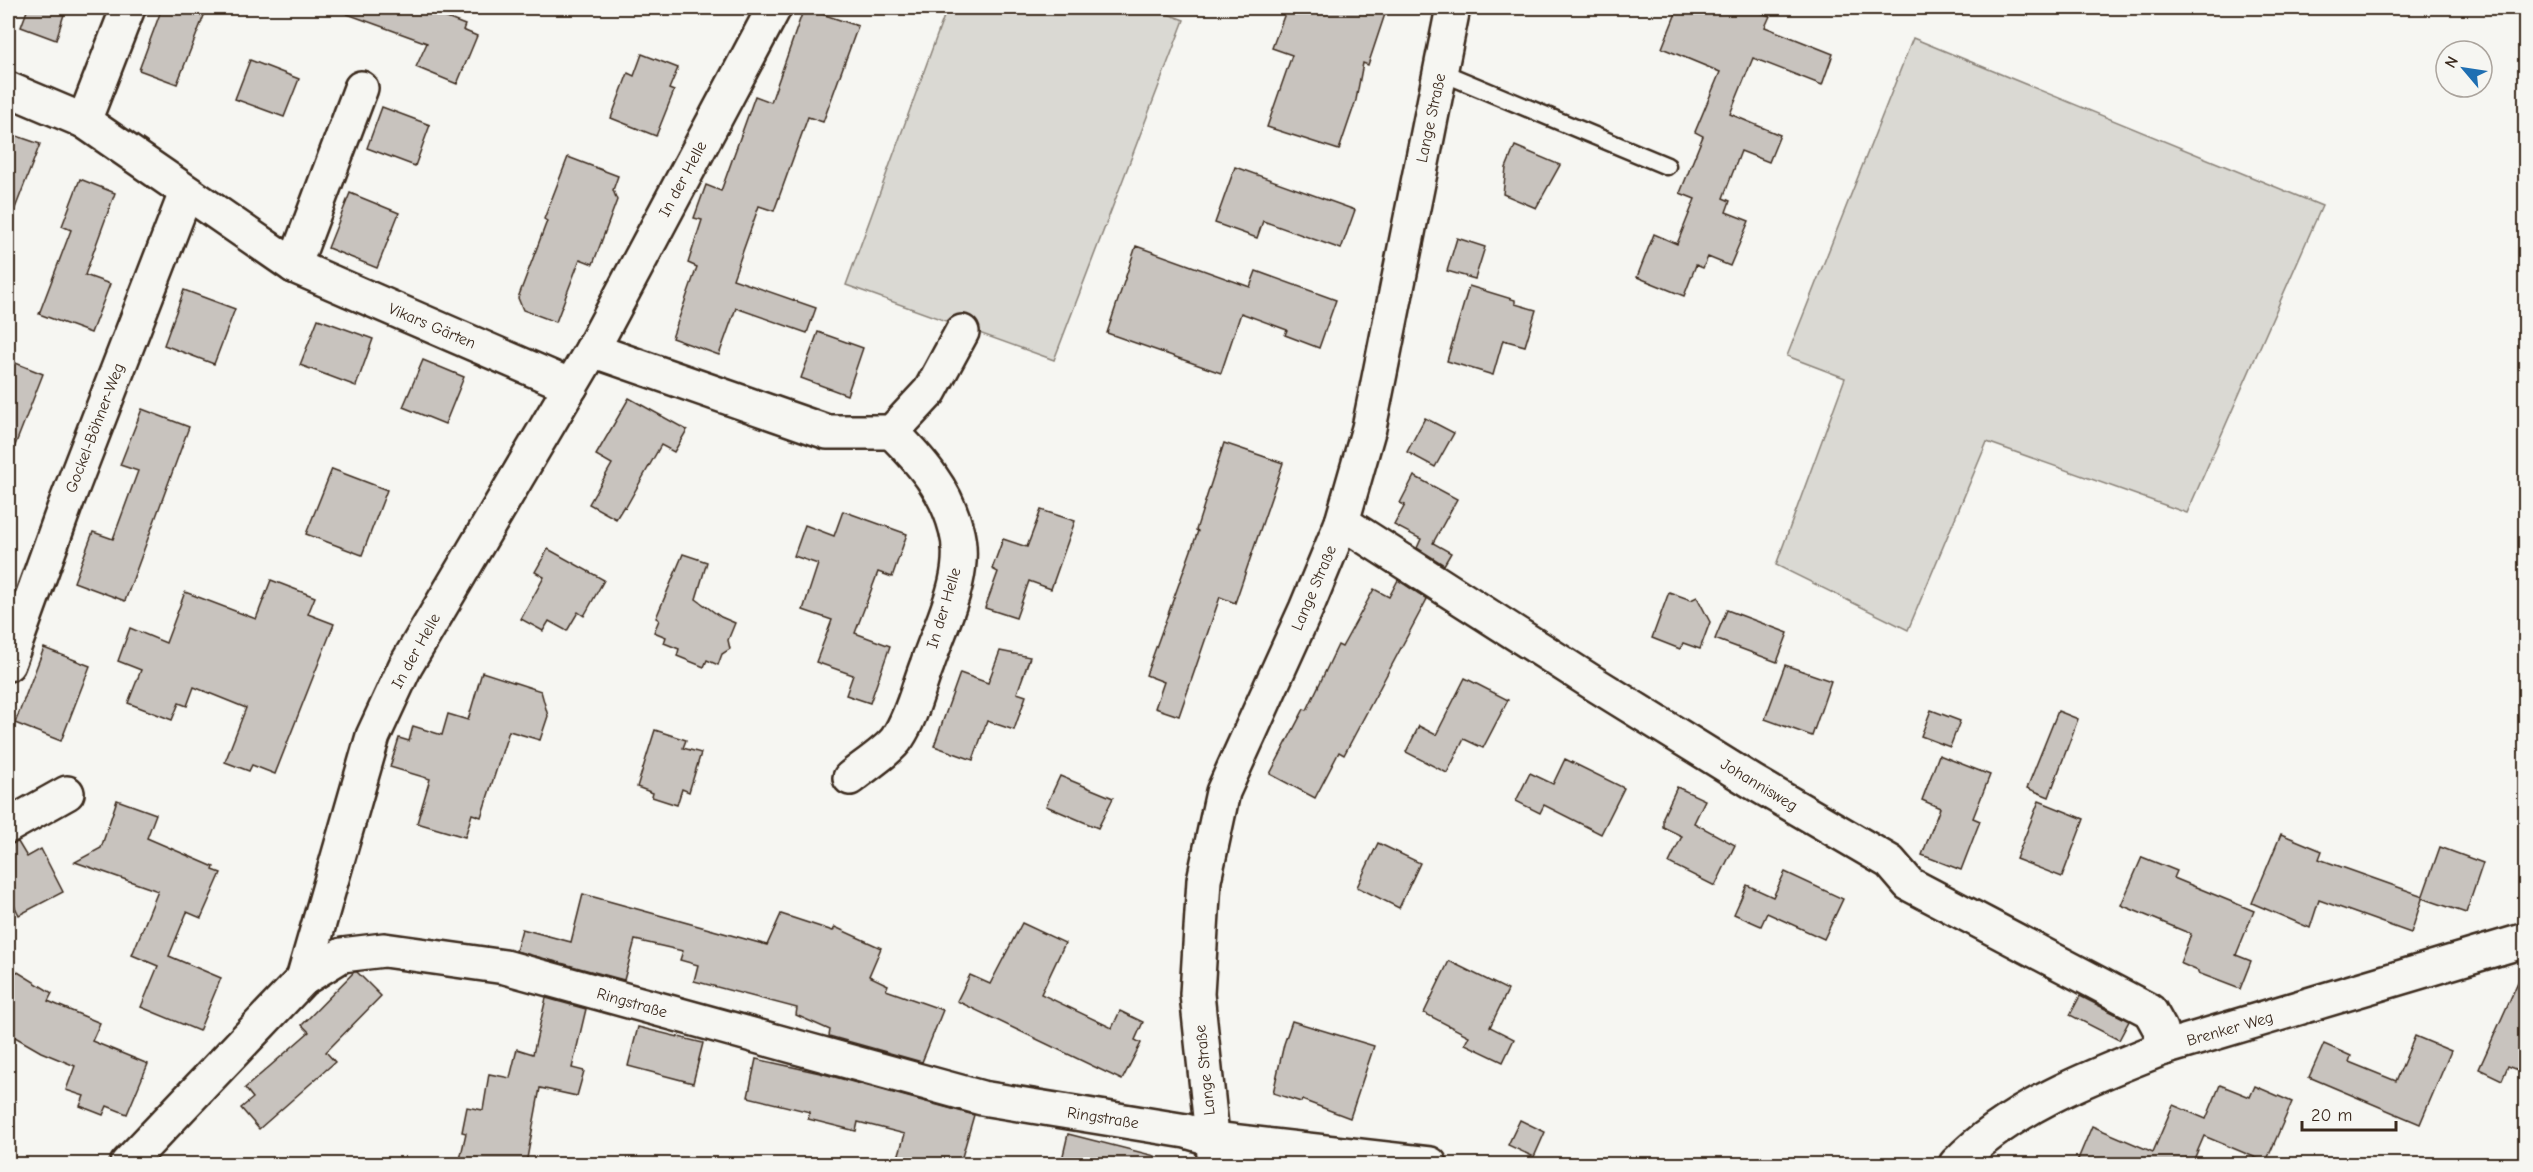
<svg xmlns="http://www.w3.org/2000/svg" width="2533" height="1172" font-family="'Comic Neue',sans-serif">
  <rect width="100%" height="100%" fill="#f6f6f2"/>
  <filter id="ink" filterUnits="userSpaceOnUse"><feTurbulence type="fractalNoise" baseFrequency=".0167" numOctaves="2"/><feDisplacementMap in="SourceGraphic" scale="12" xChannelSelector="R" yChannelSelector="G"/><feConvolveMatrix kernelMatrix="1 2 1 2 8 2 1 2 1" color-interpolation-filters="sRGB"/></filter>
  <g filter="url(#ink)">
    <g fill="#dad9d3" stroke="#8a8278" stroke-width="1.5">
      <polygon points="947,8 1151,8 1184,20 1054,360 846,285"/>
      <polygon points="1913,38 2322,206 2187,513 1987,442 1908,630 1776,565 1845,378 1787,356"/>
    </g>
    <g fill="#c8c3be" stroke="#3b2a1e" stroke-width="1.5">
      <polygon points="28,8 66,8 56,40 21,27"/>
      <polygon points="162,8 207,8 177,84 139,70"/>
      <polygon points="339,8 421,8 465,25 463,30 477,36 457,84 416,67 427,43 339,11"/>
      <polygon points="804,8 858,26 823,122 808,117 774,211 759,206 733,279 816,308 807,333 736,308 719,355 672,338 697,267 688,263 702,220 694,218 706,185 721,191 755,96 771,102"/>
      <polygon points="1287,8 1387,8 1368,65 1363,63 1356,100 1339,150 1267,127 1292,55 1272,48"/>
      <polygon points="1678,8 1749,8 1770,16 1765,27 1833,54 1822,85 1753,58 1730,114 1780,135 1769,162 1741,151 1723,198 1730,201 1726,212 1749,221 1730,266 1708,257 1703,268 1696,265 1684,296 1637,277 1654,234 1677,244 1695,199 1680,193 1703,136 1695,132 1720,72 1662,48"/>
      <polygon points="642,54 678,68 669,89 674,91 656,136 611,118 628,73 634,76"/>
      <polygon points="250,60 299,79 284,117 235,99"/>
      <polygon points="382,107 430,125 415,166 367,148"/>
      <polygon points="8,133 40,144 9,224 8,223"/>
      <polygon points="1515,146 1560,165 1536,208 1503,194 1506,168"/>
      <polygon points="568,157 618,176 613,190 617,200 593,264 580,259 556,322 523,310 518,298 547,221 544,219"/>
      <polygon points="1235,167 1355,210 1341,249 1263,221 1257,238 1215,223"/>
      <polygon points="80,179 115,193 85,275 110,284 91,333 39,314 71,230 62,226"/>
      <polygon points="350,193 399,213 377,268 328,248"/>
      <polygon points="1457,238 1485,247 1475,279 1447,271"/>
      <polygon points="1136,246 1250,287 1256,271 1336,300 1319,348 1285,335 1287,330 1241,313 1221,373 1107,333"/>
      <polygon points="1469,286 1515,300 1515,304 1536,310 1525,346 1503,340 1493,375 1447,361"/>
      <polygon points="184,290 235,309 214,364 164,345"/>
      <polygon points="318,319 373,339 356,386 300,365"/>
      <polygon points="818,332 863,348 847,395 801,378"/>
      <polygon points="8,360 43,374 9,461 8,460"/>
      <polygon points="423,360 464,377 445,424 403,407"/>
      <polygon points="629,398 687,430 674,452 661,445 626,507 624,506 616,519 589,504 612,464 596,455"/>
      <polygon points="142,409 189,427 125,601 74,582 93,532 113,539 138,471 120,465"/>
      <polygon points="1425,418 1454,433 1435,467 1407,452"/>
      <polygon points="1224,443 1283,463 1235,603 1220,597 1179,716 1155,708 1164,682 1146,675 1198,531 1196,530"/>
      <polygon points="332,469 387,490 362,555 306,534"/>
      <polygon points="1414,476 1457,499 1433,543 1451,553 1444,565 1417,548 1421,539 1394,525 1405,505 1400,503"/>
      <polygon points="1041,510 1075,521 1051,589 1029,581 1016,618 985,608 998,572 992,569 1003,539 1027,547"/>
      <polygon points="843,511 907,534 892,577 878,572 855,633 890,646 870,703 846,695 853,675 816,662 832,620 803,610 818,564 794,556 805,525 834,536"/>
      <polygon points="548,549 604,580 584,616 578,612 567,631 549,621 543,631 521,619 544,577 535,572"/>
      <polygon points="683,554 707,562 696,599 721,617 735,623 728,640 730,649 722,654 718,665 707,660 704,667 677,656 679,649 664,643 666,637 654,632 659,620 656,618"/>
      <polygon points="271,580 315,597 308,614 334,624 275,774 252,765 249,771 225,762 246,708 194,687 187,706 179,703 172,720 128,703 141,670 118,661 130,628 166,643 185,592 256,619"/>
      <polygon points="1398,580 1427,599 1344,755 1339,752 1315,798 1270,774 1304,709 1307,710 1338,645 1342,647 1374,589 1389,597"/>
      <polygon points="1669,592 1691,600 1697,597 1710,622 1700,649 1683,643 1680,649 1652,638"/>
      <polygon points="1727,610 1788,633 1777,662 1715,639"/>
      <polygon points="44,648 90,666 61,741 15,723"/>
      <polygon points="1000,651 1030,657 1017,693 1026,696 1014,730 987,721 973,760 934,746 960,673 988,683"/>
      <polygon points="1785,665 1831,681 1812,736 1765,719"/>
      <polygon points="482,672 541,691 548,716 540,740 509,731 481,817 472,814 465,837 417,823 430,779 390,767 399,738 409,741 413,726 442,735 448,714 468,720"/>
      <polygon points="1465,678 1508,700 1483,748 1464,739 1447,773 1406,752 1419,726 1436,735"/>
      <polygon points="1931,710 1960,721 1950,747 1921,736"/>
      <polygon points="2058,711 2078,719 2049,797 2027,788"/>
      <polygon points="655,730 686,740 683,748 701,753 689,792 682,789 677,805 652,797 653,793 637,787"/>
      <polygon points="1939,755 1990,775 1973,818 1980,821 1961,870 1922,855 1940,808 1922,800"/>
      <polygon points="1565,759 1624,788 1601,834 1544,805 1540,813 1516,801 1530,773 1553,784"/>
      <polygon points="1060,776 1113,798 1098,828 1046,806"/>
      <polygon points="1677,787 1705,800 1694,823 1735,845 1715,886 1669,863 1682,836 1663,827 1663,817"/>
      <polygon points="117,800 156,814 147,838 214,867 213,870 221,873 201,918 187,912 169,956 221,978 199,1031 141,1007 158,966 132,955 158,891 75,862 101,848"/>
      <polygon points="2039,801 2084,819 2062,877 2016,859"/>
      <polygon points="2281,834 2322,851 2319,859 2423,896 2411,933 2319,900 2310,928 2252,903"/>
      <polygon points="18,842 27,857 41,849 63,892 19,915 8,893 8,845"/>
      <polygon points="1378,843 1420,863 1399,908 1357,887"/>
      <polygon points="2440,847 2483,863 2466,913 2422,898"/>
      <polygon points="2142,857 2177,871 2174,878 2254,911 2236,955 2251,961 2240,989 2198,973 2198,971 2180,963 2191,934 2121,905"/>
      <polygon points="1785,872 1843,899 1824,939 1767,913 1761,926 1734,914 1747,885 1773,897"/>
      <polygon points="583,894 767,945 781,914 833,931 835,927 881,948 869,976 888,985 886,990 943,1010 922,1062 829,1036 830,1030 796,1015 797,1008 694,981 698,965 680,960 683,951 635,940 624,980 516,951 522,929 571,942"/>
      <polygon points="1022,923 1065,943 1041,994 1112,1028 1120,1011 1143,1022 1135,1040 1141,1043 1122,1080 957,1001 970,975 990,984"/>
      <polygon points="1449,961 1508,990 1490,1027 1514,1039 1503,1062 1465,1044 1469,1036 1424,1013"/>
      <polygon points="2526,964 2526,1073 2508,1066 2502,1080 2479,1069"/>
      <polygon points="8,966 52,993 48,1001 100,1023 92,1041 148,1064 127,1114 107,1106 103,1115 80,1106 84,1096 66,1090 75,1066 41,1052 8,1033"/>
      <polygon points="354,972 357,972 381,996 326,1052 335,1062 259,1129 241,1108 253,1098 245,1088 309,1032 302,1025"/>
      <polygon points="2080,996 2129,1021 2119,1040 2070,1015"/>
      <polygon points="546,998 586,1009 572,1068 584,1071 577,1096 540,1088 526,1164 459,1164 466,1133 462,1132 467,1107 483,1110 489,1074 510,1078 517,1049 533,1054"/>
      <polygon points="1292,1021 1374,1046 1350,1118 1302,1100 1301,1102 1273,1093 1284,1044"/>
      <polygon points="638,1027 703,1043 693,1083 628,1066"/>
      <polygon points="2415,1036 2451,1051 2420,1124 2309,1077 2324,1044 2351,1056 2349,1062 2396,1081"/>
      <polygon points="756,1059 820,1073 974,1115 960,1164 896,1164 905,1134 858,1122 856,1131 808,1119 810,1112 748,1097"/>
      <polygon points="2220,1085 2250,1097 2255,1086 2292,1102 2266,1162 2204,1136 2192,1164 2076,1164 2092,1126 2153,1152 2173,1105 2206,1119"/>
      <polygon points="1520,1120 1545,1132 1534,1157 1508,1145"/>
      <polygon points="1068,1134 1155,1156 1154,1164 1061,1164"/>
    </g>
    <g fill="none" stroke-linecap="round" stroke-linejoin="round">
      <g stroke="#3b2a1e" stroke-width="21">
        <polyline id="lane" points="1441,72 1667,166"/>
      </g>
      <g stroke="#3b2a1e" stroke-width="38">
        <g id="street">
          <polyline points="8,89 84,121 294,266 571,386"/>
          <polyline points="84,121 128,8"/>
          <polyline points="294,266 361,88"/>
          <polyline points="592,350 827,432 892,432 930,391 962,332"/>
          <polyline points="1342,522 1590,681 1753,782 1890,862 1909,884 2150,1011 2160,1029 2164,1048"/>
          <polyline points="8,664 65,506 186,193"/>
          <path d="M850 778C862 768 891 749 898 737 912 716 918 688 927 665 941 623 969 574 956 529 946 489 920 460 892 432"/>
          <polyline points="8,826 67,793"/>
          <polyline points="303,979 373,736 405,667 592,350 774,8"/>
          <polyline points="127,1164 303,979 342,955 384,950 505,967 982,1098 1186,1131 1213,1139 1430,1164"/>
          <path d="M1956 1164C2011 1107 2092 1076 2164 1048L2526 940"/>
        </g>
      </g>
      <g stroke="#3b2a1e" stroke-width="38">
        <polyline id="secondary" points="1215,1164 1197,994 1204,880 1223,792 1306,609 1342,522 1369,428 1453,8"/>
      </g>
      <use href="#lane" stroke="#f6f6f2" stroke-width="16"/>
      <use href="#street" stroke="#f6f6f2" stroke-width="33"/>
      <use href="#secondary" stroke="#f6f6f2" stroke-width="33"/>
    </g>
  </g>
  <g text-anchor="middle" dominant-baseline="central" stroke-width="4.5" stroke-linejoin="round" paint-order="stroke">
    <g font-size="16" fill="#3b2a1e" stroke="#f6f6f2">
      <text transform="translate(1431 118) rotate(-78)">Lange Straße</text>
      <text transform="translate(683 179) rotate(-62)">In der Helle</text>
      <text transform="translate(432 326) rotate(23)">Vikars Gärten</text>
      <text transform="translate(95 428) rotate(-69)">Gockel-Böhner-Weg</text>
      <text transform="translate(1314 588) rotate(-67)">Lange Straße</text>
      <text transform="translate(944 608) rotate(-73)">In der Helle</text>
      <text transform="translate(416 651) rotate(-61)">In der Helle</text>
      <text transform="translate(1759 785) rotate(31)">Johannisweg</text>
      <text transform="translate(632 1003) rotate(16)">Ringstraße</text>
      <text transform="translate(2230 1029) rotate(-16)">Brenker Weg</text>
      <text transform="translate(1205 1070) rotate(-96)">Lange Straße</text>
      <text transform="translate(1103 1118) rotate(9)">Ringstraße</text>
    </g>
  </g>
  <rect width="2533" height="1172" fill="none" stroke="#f6f6f2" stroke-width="30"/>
  <rect x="15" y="15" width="2503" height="1142" fill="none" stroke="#3b2a1e" stroke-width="2" filter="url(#ink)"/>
  <g transform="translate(2464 69) rotate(299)"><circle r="28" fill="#f6f6f2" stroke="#aba49d" stroke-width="1.5"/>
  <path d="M0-4.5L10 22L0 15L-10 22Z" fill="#1f6fb2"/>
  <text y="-9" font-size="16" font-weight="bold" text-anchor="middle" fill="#3b2a1e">N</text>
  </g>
  <path d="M2302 1121v9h94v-9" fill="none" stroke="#3b2a1e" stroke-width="3"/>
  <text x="2311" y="1121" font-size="18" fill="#3b2a1e" stroke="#f6f6f2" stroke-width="4.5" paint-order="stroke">20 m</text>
</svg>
